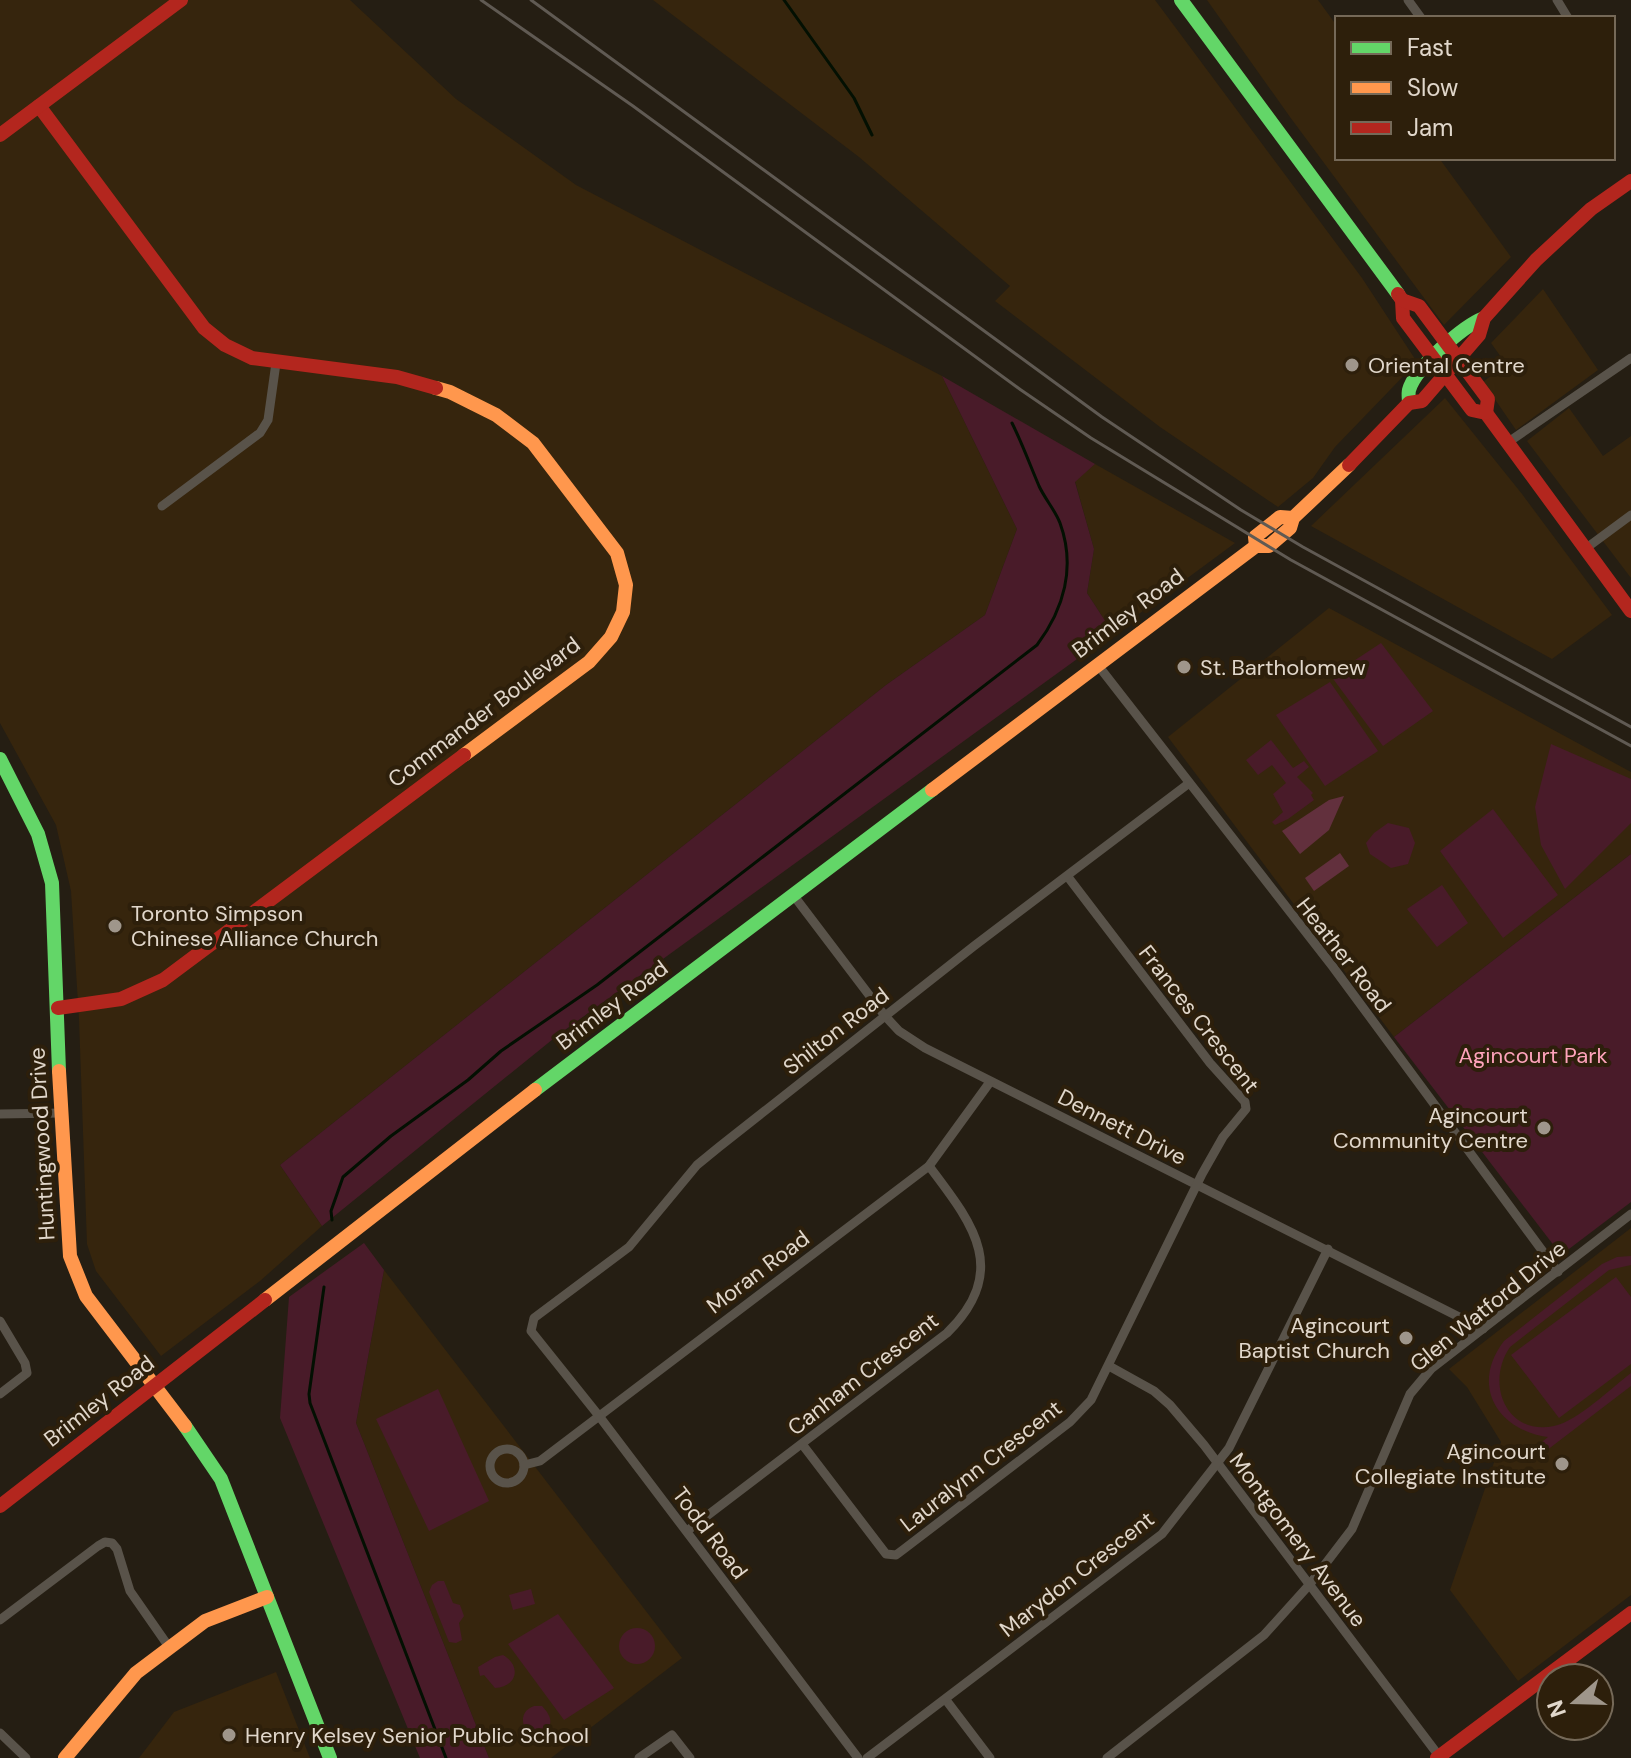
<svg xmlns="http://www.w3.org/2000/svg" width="1631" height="1758" font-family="'DM Sans',sans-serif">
  <rect width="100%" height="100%" fill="#251e13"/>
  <g fill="#36250d">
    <polygon points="0,0 350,0 456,99 576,185 942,376 1017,529 985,615 886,685 280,1165 322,1226 260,1281 161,1356 96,1271 87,1244 79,1019 71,891 56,825 0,723"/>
    <polygon points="653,0 1155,0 1362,278 1417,362 1335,447 1313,478 1278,507 1160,427 995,301 1010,286 859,157"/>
    <polygon points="1207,0 1318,0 1337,26 1337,158 1439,158 1511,257 1444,325 1290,117"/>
    <polygon points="1543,289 1598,370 1516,430 1483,382 1506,364 1491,343"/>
    <polygon points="1445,398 1522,494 1612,615 1552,659 1311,526"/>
    <polygon points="1569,408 1603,456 1631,436 1631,578 1527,441"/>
    <polygon points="1095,464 1235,543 1113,633 1087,593 1094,549 1075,481"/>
    <polygon points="1329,608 1631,772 1631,854 1394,1037 1168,737"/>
    <polygon points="1631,1228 1631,1595 1518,1681 1450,1590 1501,1442 1467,1387 1449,1369"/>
    <polygon points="384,1270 682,1658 551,1758 489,1758 356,1423"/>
    <polygon points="276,1672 310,1758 139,1758 174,1712"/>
  </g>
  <g fill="#491b29">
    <polygon points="942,376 1095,464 1075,482 1094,549 1087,593 1113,633 558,1035 322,1226 280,1165 886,685 985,615 1017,529"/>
    <polygon points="1381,643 1433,711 1383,746 1331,676"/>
    <polygon points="1330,682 1378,751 1325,786 1276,715"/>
    <polygon points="1271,740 1293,768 1304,761 1309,767 1297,777 1313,793 1311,795 1314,800 1288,819 1275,825 1272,822 1283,812 1273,794 1286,783 1272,765 1258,775 1246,760"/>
    <polygon points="1551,744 1631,779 1631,823 1565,889 1541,845 1535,807"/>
    <polygon points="1493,809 1558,895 1503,938 1440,851"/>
    <polygon points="1388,823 1409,828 1415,843 1408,864 1391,868 1370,854 1366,843 1374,833"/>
    <polygon points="1631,854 1631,1202 1565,1252 1555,1247 1394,1037"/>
    <polygon points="1442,885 1468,923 1437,947 1407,909"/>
    <polygon points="364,1243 384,1270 356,1423 489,1758 420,1758 280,1418 289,1297"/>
    <path d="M1631 1256V1265L1609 1270 1510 1347C1485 1383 1506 1436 1554 1426 1578 1421 1611 1388 1631 1373V1386L1538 1457 1532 1450 1548 1437C1497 1430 1470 1385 1504 1341L1602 1264 1617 1257Z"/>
    <polygon points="1616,1277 1631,1297 1631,1364 1559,1418 1511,1355"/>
    <polygon points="438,1389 489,1501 429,1531 376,1419"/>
    <polygon points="438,1581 444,1581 453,1603 460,1605 464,1616 459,1623 462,1640 456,1643 449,1642 429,1592 432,1585"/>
    <polygon points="531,1589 535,1604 513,1610 509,1595"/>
    <polygon points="558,1614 614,1688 564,1720 508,1644"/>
    <circle cx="637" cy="1646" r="18"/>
    <path d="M503 1655C522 1666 517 1687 495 1688L484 1675 480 1676 478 1667 495 1657Z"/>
    <path d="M534 1706H542C557 1722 550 1729 535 1742 524 1732 515 1713 534 1706Z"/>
  </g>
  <g fill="#62303d">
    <polygon points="1344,796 1329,830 1300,854 1282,831 1329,800"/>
    <polygon points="1340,853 1349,866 1314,891 1305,878"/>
  </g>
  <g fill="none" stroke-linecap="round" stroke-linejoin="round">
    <g stroke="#031002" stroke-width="3">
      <polyline points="784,0 854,98 872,135"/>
      <path d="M332 1220 331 1211 343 1177 391 1136 468 1080 501 1051 597 985 1037 645C1064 609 1076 567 1060 523 1055 510 1045 499 1039 486 1030 465 1022 443 1012 423"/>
      <polyline points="324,1287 309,1394 310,1403 446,1758"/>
    </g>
    <g stroke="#59534a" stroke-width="9">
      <polyline points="1408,0 1421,18"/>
      <polyline points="1557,0 1568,18"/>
      <polyline points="1507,443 1631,358"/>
      <polyline points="162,506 260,433 268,420 276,363"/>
      <polyline points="1585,549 1631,515"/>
      <polyline points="1097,664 1333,967 1558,1272"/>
      <polyline points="794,896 885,1016 899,1031 925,1048 1483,1329"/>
      <polyline points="0,1114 61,1113"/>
      <polyline points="0,1321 25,1363 27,1373 0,1394"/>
      <polyline points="1109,1366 1154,1391 1170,1405 1204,1445 1439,1756"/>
      <polyline points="802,1444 886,1554 896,1555 904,1549 1070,1422 1091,1400 1202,1174 1223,1137 1246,1109 1245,1102 1210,1063 1068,877"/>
      <circle cx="507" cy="1466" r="17"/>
      <polyline points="524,1465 540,1461 929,1166 990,1082"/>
      <path d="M687 1531 947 1333C1011 1270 972 1223 929 1166"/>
      <polyline points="0,1620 98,1546 105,1542 112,1543 117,1549 130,1591 169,1647"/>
      <polyline points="946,1700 990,1758"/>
      <polyline points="0,1733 26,1758"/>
      <polyline points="639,1758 672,1735 690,1758"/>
      <polyline points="858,1758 599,1416 531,1331 534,1318 629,1247 697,1165 719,1147 974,946 1188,784"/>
      <polyline points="867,1758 1162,1534 1229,1448 1328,1249"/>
      <polyline points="1107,1758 1264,1635 1310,1584 1352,1529 1410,1394 1431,1369 1631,1214"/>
    </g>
    <g stroke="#63d668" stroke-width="14">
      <polyline points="1181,0 1398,294"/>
      <path d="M1409 403C1409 399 1408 394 1409 390 1415 368 1463 326 1484 318"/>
      <polyline points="0,759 38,834 52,883 59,1071"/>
      <polyline points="535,1090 932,790"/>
      <polyline points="185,1426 221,1479 330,1758"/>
    </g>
    <g stroke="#ff974d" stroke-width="14">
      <polyline points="436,388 450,392 496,415 533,443 617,553 626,585 623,612 611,637 589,662 464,755"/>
      <polyline points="1256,546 1255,537 1280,517 1293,518"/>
      <polyline points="932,790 1256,546 1269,546 1290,528 1293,518 1349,465"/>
      <polyline points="59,1071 70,1256 86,1296 185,1426"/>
      <polyline points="265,1300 535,1090"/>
      <polyline points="65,1758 136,1673 205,1621 267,1597"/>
    </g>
    <g stroke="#b3261e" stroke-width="14">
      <polyline points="39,106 204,328 225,345 252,358 397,377 436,388"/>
      <polyline points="0,135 181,0"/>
      <polyline points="1398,294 1402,300 1403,318 1472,410 1486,413 1631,611"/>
      <polyline points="1402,300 1419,306 1488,399 1486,413"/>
      <polyline points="1349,465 1409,403 1422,401 1479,335 1484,318 1536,260 1591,209 1631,181"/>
      <polyline points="58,1008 121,999 163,980 464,755"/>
      <polyline points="0,1506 265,1300"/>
      <polyline points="1437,1758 1631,1613"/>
    </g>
    <g stroke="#605a53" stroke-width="3">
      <polyline points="481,0 633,106 1021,390 1091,438 1291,560 1631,746"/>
      <polyline points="531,0 1102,417 1241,510 1303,547 1631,727"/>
    </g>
  </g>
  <g fill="#9f968b" stroke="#2d1f0b" stroke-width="3">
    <circle cx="1352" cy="365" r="8"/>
    <circle cx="1184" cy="667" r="8"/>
    <circle cx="115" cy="926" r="8"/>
    <circle cx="1544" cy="1128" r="8"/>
    <circle cx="1406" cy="1338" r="8"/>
    <circle cx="1562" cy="1464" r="8"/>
    <circle cx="229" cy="1735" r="8"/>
  </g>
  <g text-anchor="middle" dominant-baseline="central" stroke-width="8" stroke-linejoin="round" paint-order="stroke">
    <g font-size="22" fill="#e1d7cb" stroke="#2d1f0b" text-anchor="start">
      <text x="1368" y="365">Oriental Centre</text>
      <text x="1200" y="667">St. Bartholomew</text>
      <text x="131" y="913">Toronto Simpson<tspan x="131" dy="25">Chinese Alliance Church</tspan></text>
      <text x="1528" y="1115" text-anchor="end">Agincourt<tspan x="1528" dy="25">Community Centre</tspan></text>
      <text x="1390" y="1325" text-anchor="end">Agincourt<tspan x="1390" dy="25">Baptist Church</tspan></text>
      <text x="1546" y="1451" text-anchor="end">Agincourt<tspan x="1546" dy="25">Collegiate Institute</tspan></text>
      <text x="245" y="1735">Henry Kelsey Senior Public School</text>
    </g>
    <g font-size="22" fill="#e1d7cb" stroke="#2d1f0b">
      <text transform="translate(1128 613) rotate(-37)">Brimley Road</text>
      <text transform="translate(484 712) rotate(-37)">Commander Boulevard</text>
      <text transform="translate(1344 955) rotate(52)">Heather Road</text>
      <text transform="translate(612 1005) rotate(-37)">Brimley Road</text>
      <text transform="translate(1199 1019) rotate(52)">Frances Crescent</text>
      <text transform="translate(836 1031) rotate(-38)">Shilton Road</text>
      <text transform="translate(1122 1127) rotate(27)">Dennett Drive</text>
      <text transform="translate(42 1144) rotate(-93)">Huntingwood Drive</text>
      <text transform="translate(758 1272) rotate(-37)">Moran Road</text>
      <text transform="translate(1488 1306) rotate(-39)">Glen Watford Drive</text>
      <text transform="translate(863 1374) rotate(-38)">Canham Crescent</text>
      <text transform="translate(99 1401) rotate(-38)">Brimley Road</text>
      <text transform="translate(981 1466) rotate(-38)">Lauralynn Crescent</text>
      <text transform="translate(710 1533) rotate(53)">Todd Road</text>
      <text transform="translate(1298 1540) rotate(53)">Montgomery Avenue</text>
      <text transform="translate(1077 1574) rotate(-38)">Marydon Crescent</text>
    </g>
    <g font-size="22" fill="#fea3bb" stroke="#2d1f0b">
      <text x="1533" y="1055">Agincourt Park</text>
    </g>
  </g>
  <rect x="1335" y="16" width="280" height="144" fill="#2d1f0b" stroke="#756958" stroke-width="2"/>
  <rect x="1351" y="42" width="40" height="12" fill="#63d668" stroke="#756958" stroke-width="2"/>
  <text x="1407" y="56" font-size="24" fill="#e1d7cb">Fast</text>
  <rect x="1351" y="82" width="40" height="12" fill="#ff974d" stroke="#756958" stroke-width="2"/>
  <text x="1407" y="96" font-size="24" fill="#e1d7cb">Slow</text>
  <rect x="1351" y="122" width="40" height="12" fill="#b3261e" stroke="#756958" stroke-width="2"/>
  <text x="1407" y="136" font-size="24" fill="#e1d7cb">Jam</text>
  <g transform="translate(1575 1702) rotate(250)"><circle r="38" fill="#2d1f0b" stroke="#756958" stroke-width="2"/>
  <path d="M0-6L14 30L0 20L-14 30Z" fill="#9f968b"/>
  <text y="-12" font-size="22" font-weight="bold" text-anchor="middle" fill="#e1d7cb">N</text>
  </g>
</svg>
